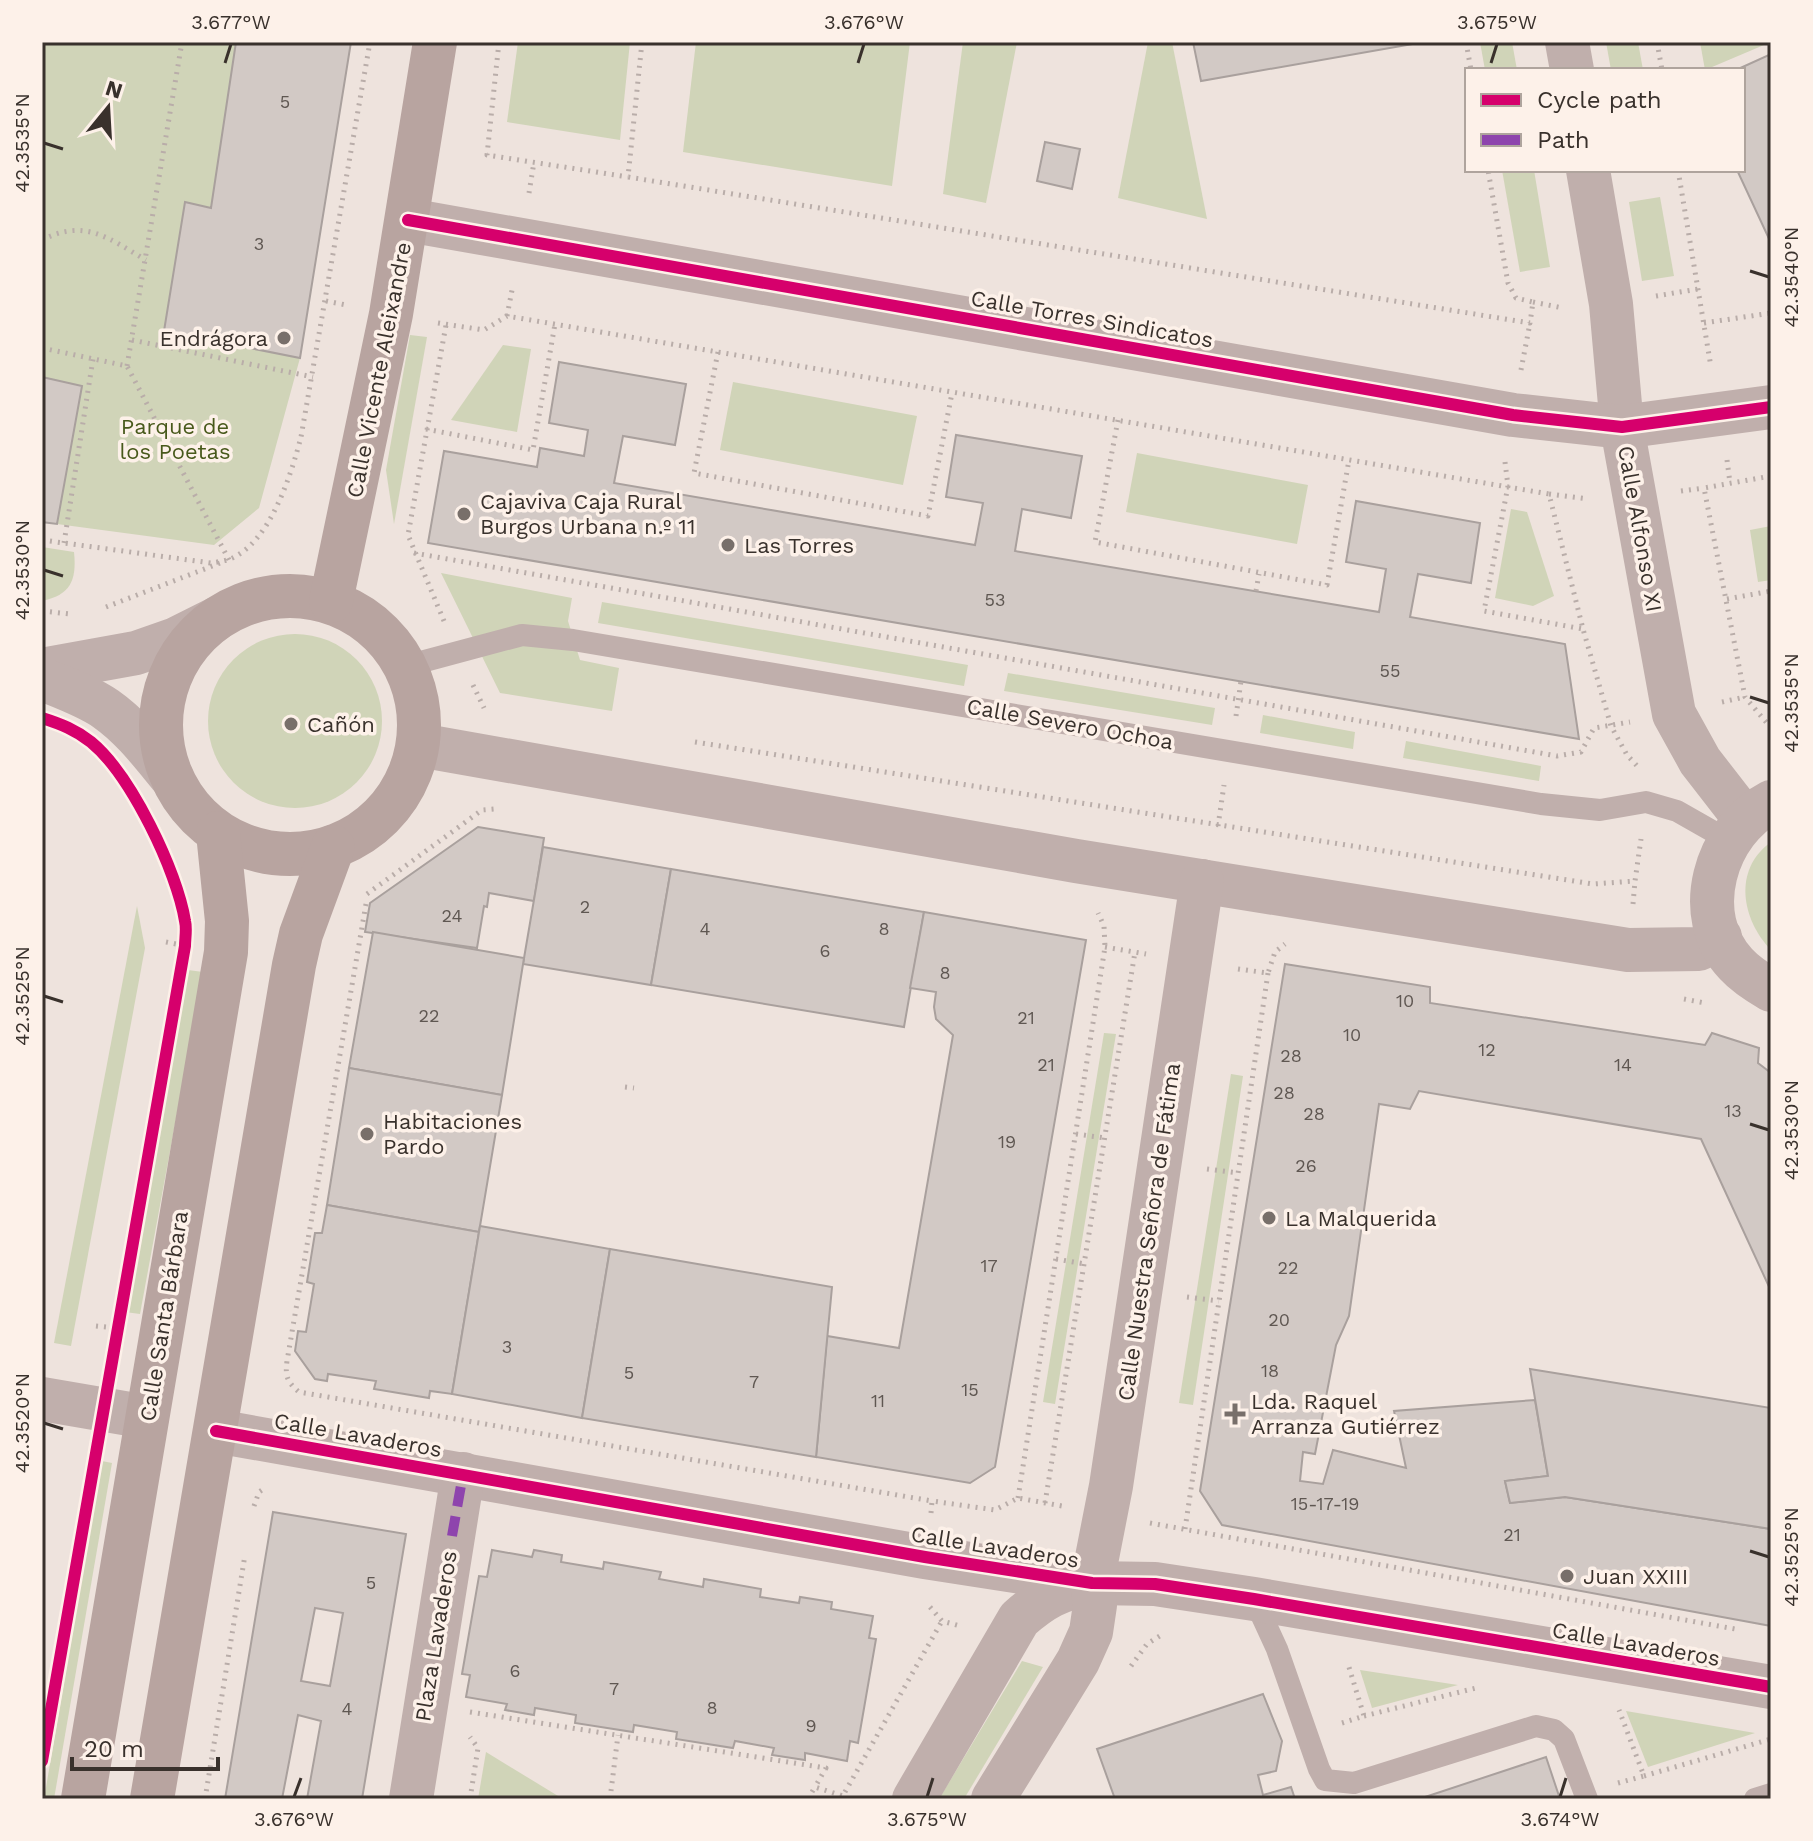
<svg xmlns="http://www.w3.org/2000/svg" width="1813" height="1841" font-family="'Work Sans',sans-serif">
  <rect width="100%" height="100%" fill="#eee3dd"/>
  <g fill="#d0d4b8">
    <polygon points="42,42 236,42 211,208 185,202 165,330 300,358 259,508 214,545 57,524 82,386 42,377"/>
    <polygon points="518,42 630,42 620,140 507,122"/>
    <polygon points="696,42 910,42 892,186 683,152"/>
    <polygon points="963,42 1017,42 986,203 943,194"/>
    <polygon points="1148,42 1172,42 1207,219 1118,198"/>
    <polygon points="1480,42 1512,42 1517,70 1485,70"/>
    <polygon points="1606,42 1638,42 1643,70 1611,70"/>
    <polygon points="1700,42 1771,42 1705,70"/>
    <polygon points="1502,170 1534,170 1550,267 1520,272"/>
    <polygon points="1660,197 1674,276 1642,281 1629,202"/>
    <polygon points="410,335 427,337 394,524 386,470"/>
    <polygon points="503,345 531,349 517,432 451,420"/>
    <polygon points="733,382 917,416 903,485 720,450"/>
    <polygon points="1137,453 1308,485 1297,544 1126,512"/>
    <polygon points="1511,509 1527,512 1554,596 1533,606 1495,598"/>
    <polygon points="1771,526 1771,580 1758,582 1750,530"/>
    <path d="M42 547 74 552C77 581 70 595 42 601Z"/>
    <polygon points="441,573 572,598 568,621 580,660 619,668 612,711 500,693"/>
    <polygon points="602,602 968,665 964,686 598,623"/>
    <circle cx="295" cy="721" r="87"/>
    <polygon points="1008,673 1215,708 1212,725 1004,691"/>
    <polygon points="1263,715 1355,732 1353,749 1260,733"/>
    <polygon points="1406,741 1541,766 1539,781 1403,758"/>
    <path d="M1771 842V950C1742 920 1732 870 1771 842Z"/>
    <polygon points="137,906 145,948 71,1346 54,1343"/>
    <polygon points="188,970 203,972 140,1314 125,1312"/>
    <polygon points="1104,1033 1116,1034 1055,1404 1043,1402"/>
    <polygon points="1231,1074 1243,1076 1193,1405 1179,1403"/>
    <polygon points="102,1461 112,1463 54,1799 44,1799"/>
    <polygon points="1022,1661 1043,1667 964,1799 939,1799"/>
    <polygon points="1360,1670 1458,1685 1372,1708"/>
    <polygon points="1626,1711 1755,1733 1648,1767"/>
    <polygon points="486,1752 563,1799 478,1799"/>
  </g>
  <g fill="#d2c9c5" stroke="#a9a09d" stroke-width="2" fill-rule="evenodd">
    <polygon points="236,42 351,42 300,358 164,331 185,202 211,208"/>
    <polygon points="1193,42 1424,42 1201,81"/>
    <polygon points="1771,54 1771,243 1737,170 1743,170 1743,70 1736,70"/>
    <polygon points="1045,142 1080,149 1072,189 1037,181"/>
    <polygon points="559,362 686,384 675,445 623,436 614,483 975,545 983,503 946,497 956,435 1082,456 1071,518 1022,509 1015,551 1379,612 1386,569 1346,562 1356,501 1480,523 1471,583 1418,574 1410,617 1565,644 1579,739 428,543 444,451 537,467 540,448 584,456 588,430 549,423"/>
    <polygon points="42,377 82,386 57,524 42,522"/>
    <polygon points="478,827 544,838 534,901 489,893 487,907 484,906 477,948 365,932 370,903"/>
    <polygon points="543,847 671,869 651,985 523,964"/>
    <polygon points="671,869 924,912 904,1027 651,985"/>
    <polygon points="924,912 1086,940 995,1467 970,1483 816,1457 827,1336 899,1348 953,1035 936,1019 934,1007 936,992 910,988"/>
    <polygon points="373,932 524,958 502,1095 349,1068"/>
    <polygon points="1285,964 1430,987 1430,1003 1705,1045 1712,1033 1759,1048 1758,1063 1771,1073 1771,1291 1701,1139 1419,1091 1410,1109 1379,1104 1349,1316 1336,1345 1315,1454 1303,1452 1300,1481 1323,1484 1333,1450 1406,1468 1394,1411 1535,1400 1548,1476 1505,1481 1510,1503 1565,1497 1771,1529 1771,1626 1222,1525 1200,1491"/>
    <polygon points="349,1068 502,1095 479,1232 327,1205"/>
    <polygon points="327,1205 479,1232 452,1394 430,1391 429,1398 374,1389 376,1381 328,1374 327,1381 315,1379 295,1351 298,1331 306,1332 314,1284 307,1282 315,1233 322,1233"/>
    <polygon points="480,1226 610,1249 582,1418 452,1394"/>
    <polygon points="610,1249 832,1287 816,1457 582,1418"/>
    <polygon points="1530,1369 1771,1408 1771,1529 1565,1497 1510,1503 1505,1481 1548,1476"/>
    <path d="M273 1512 406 1534 362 1799H307L321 1721 298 1715 282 1799H225ZM315 1608 343 1613 330 1686 301 1681Z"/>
    <polygon points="492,1550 532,1557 534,1550 562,1555 561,1562 603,1569 604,1562 661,1572 659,1579 703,1587 704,1579 761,1589 760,1597 799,1603 800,1597 832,1602 831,1609 873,1616 869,1638 876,1639 858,1743 850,1741 847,1761 805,1753 805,1760 772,1755 774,1748 735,1741 733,1748 676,1739 677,1732 634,1725 633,1732 575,1723 576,1715 535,1708 534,1715 505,1710 507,1704 466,1697 470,1675 462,1674 479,1576 487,1577"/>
    <polygon points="1263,1694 1282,1741 1276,1771 1258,1775 1263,1795 1291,1787 1295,1799 1115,1799 1097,1749"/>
    <polygon points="1546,1757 1560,1799 1419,1799"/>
  </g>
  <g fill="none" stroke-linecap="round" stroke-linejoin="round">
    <g stroke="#b9ada9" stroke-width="5" stroke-dasharray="2 6" stroke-linecap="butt">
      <polyline points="499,42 487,155 628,177"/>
      <polyline points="642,42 628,177 1530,323 1533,302 1516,298 1508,283 1488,170"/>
      <polyline points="1466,42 1471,70"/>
      <polyline points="1657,42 1662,70"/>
      <polyline points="1678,170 1711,367"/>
      <polyline points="529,193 534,162"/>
      <path d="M42 240C85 218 108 238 146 260"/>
      <polyline points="1656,296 1698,289"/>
      <polyline points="326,301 346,305"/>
      <polyline points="1533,302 1563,308"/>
      <polyline points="507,316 513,285"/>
      <polyline points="438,323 484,330 507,316 1549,494 1583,629 1611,726 1627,755 1639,768"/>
      <polyline points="1704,323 1771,313"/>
      <polyline points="132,340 313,377"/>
      <polyline points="42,348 127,366 229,560"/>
      <polyline points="718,352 694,473 928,516 952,393"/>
      <polyline points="127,366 182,42"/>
      <polyline points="1521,370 1530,323"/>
      <polyline points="1118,420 1095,542 1327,585 1349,460"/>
      <polyline points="426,429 533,450 555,324"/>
      <polyline points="1727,460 1730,483"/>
      <polyline points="1505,462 1508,486 1484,611 1583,629"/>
      <polyline points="1771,476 1704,488 1745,697 1771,728"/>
      <polyline points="1681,491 1704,488"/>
      <polyline points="1549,494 1588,499"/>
      <path d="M42 540 211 563C217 562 225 561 230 559 270 543 291 475 301 437L370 42"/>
      <polyline points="64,543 93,359"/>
      <polyline points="414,553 1557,756 1581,752 1594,728 1630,722"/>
      <polyline points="1256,591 1259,574"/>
      <polyline points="1727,599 1771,591"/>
      <polyline points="106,607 220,563"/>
      <polyline points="42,611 70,614"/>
      <polyline points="444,621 408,535 446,325"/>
      <polyline points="473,685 484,708"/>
      <polyline points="1722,702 1745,697"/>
      <polyline points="1236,716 1241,681"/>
      <polyline points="695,742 1593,884 1635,881 1641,839"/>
      <polyline points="1218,826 1224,785"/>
      <polyline points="367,894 482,810 494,809"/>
      <path d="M366 904 287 1361C285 1376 287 1382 299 1392L932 1501"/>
      <polyline points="1633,904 1635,881"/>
      <polyline points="166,942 181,945"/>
      <polyline points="1105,947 1146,954"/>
      <polyline points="1238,969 1268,973 1275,952 1285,944"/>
      <polyline points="1684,999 1705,1003"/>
      <polyline points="625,1087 634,1088"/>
      <polyline points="1076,1134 1105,1138"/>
      <polyline points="1207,1169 1238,1173"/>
      <polyline points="1056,1259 1085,1264"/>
      <polyline points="1187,1297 1219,1301"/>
      <polyline points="96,1326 115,1328"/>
      <polyline points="1018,1498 1105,947 1104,926 1098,913"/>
      <polyline points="1045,1503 1135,952"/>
      <polyline points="254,1506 259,1492 265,1488"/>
      <polyline points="931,1513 932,1501 995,1510 1018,1498 1062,1506"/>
      <polyline points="1150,1523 1735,1629"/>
      <polyline points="1185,1529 1268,973"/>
      <polyline points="930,1607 942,1621 960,1626"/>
      <polyline points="1131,1666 1147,1644 1163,1634"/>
      <polyline points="470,1712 826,1768 815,1787"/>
      <polyline points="1364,1716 1480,1687"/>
      <polyline points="1342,1723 1364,1716 1348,1664"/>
      <polyline points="1644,1776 1771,1739"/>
      <polyline points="1618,1783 1644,1776 1619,1710"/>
      <polyline points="205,1799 245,1555"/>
      <polyline points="470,1799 478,1748 470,1737"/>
      <polyline points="610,1799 618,1735"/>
      <polyline points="808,1799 815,1787 843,1796"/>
      <polyline points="841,1799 942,1621"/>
    </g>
    <g stroke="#c0afac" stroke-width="22">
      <polyline points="406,666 522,635 573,640 1541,804 1600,810 1646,802 1677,811 1728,840"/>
      <polyline points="1254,1599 1277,1649 1319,1769 1325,1780 1354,1783 1536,1726 1554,1730 1564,1739 1587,1799"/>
      <polyline points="1755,1799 1771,1794"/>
    </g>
    <g stroke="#c0afac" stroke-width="44">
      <polyline points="1567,42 1572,70"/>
      <polyline points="1588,170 1611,304 1622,427 1674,714 1700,761 1745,819"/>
      <polyline points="408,220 1513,415 1622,427 1771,407"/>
      <polyline points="42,670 136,653 176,639 216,619"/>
      <path d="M42 679C64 688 87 696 106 709 133 728 152 754 172 778"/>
      <polyline points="419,745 1076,861 1628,950 1699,949 1720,937"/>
      <path d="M1771 802C1715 831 1690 915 1736 964 1746 975 1759 983 1771 990"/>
      <polyline points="42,1399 147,1417"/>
      <polyline points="216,1431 925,1557 1092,1583 1155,1584 1254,1599 1771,1687"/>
      <polyline points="411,1799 463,1474"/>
      <path d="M914 1799 1019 1619C1043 1598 1058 1590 1090 1583"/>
      <polyline points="993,1799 1078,1661 1091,1632 1095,1605 1092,1583 1111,1486 1202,881"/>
    </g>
    <g stroke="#b8a4a0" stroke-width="44">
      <circle cx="290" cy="725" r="129"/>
      <polyline points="331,601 391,314 435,42"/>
      <polyline points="83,1799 226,952 227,921 218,833"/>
      <polyline points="152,1799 294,965 301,934 333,847"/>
    </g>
    <polyline stroke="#8e44ad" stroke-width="10" stroke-dasharray="20 10" stroke-linecap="butt" points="452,1536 463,1474"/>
    <g stroke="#fdf1e9" stroke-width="17">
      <g id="cycleway">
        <polyline points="408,220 1513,415 1622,427 1771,407"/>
        <path d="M42 718C61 724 76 730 91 742 131 775 177 871 185 921 187 929 185 938 185 946L42 1761"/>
        <polyline points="216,1431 925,1557 1092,1583 1155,1584 1254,1599 1771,1687"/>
      </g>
    </g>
    <use href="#cycleway" stroke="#d6006c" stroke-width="12"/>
  </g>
  <path fill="none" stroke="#39312c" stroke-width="3" d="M225 63 231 44M858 63 864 44M1491 63 1497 44M44 143 63 149M1750 271 1769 277M44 570 63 576M1750 697 1769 703M44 996 63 1002M1750 1124 1769 1130M44 1423 63 1429M1750 1551 1769 1557M294 1797 301 1778M927 1797 933 1778M1560 1797 1566 1778"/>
  <g fill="#786f6a" stroke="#fdf1e9" stroke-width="3">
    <circle cx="284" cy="338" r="8"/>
    <circle cx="464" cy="514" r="8"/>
    <circle cx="728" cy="545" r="8"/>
    <circle cx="291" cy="724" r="8"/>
    <circle cx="367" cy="1134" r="8"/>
    <circle cx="1269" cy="1218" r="8"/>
    <path d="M1231 1402h8v8h8v8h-8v8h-8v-8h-8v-8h8z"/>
    <circle cx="1567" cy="1576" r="8"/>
  </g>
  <g text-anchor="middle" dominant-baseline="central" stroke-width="7" stroke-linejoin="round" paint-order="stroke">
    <g font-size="18" fill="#5f5752">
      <text x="285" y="101">5</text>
      <text x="259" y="243">3</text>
      <text x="995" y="599">53</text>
      <text x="1390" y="670">55</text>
      <text x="585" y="906">2</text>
      <text x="452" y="915">24</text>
      <text x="705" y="928">4</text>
      <text x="884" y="928">8</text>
      <text x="825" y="950">6</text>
      <text x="945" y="972">8</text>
      <text x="1405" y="1000">10</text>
      <text x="429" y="1015">22</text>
      <text x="1026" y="1017">21</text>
      <text x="1352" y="1034">10</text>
      <text x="1487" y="1049">12</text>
      <text x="1291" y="1055">28</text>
      <text x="1046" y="1064">21</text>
      <text x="1623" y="1064">14</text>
      <text x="1284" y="1092">28</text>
      <text x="1733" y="1110">13</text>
      <text x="1314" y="1113">28</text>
      <text x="1007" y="1141">19</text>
      <text x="1306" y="1165">26</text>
      <text x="989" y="1265">17</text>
      <text x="1288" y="1267">22</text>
      <text x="1279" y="1319">20</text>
      <text x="507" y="1346">3</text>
      <text x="1270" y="1370">18</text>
      <text x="629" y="1372">5</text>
      <text x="754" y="1381">7</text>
      <text x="970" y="1389">15</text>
      <text x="878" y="1400">11</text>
      <text x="1325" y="1503">15-17-19</text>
      <text x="1512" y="1534">21</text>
      <text x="371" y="1582">5</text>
      <text x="515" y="1670">6</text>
      <text x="614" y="1688">7</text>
      <text x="712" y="1707">8</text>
      <text x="347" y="1708">4</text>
      <text x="811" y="1725">9</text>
    </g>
    <g font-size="22" fill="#39312c" stroke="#fdf1e9">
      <text transform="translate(1092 319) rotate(10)">Calle Torres Sindicatos</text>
      <text transform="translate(379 370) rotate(-79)">Calle Vicente Aleixandre</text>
      <text transform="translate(1640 529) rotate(80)">Calle Alfonso XI</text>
      <text transform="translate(1070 724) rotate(10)">Calle Severo Ochoa</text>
      <text transform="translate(1149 1232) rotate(-82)">Calle Nuestra Señora de Fátima</text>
      <text transform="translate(164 1316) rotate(-81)">Calle Santa Bárbara</text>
      <text transform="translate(358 1435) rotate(10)">Calle Lavaderos</text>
      <text transform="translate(995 1547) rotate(9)">Calle Lavaderos</text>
      <text transform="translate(436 1636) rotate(-81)">Plaza Lavaderos</text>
      <text transform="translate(1636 1644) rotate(10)">Calle Lavaderos</text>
    </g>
    <g font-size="22" fill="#39312c" stroke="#fdf1e9" text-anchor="start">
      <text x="268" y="338" text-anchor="end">Endrágora</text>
      <text x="480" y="501">Cajaviva Caja Rural<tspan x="480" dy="25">Burgos Urbana n.º 11</tspan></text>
      <text x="744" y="545">Las Torres</text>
      <text x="307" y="724">Cañón</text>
      <text x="383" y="1121">Habitaciones<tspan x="383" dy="25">Pardo</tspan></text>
      <text x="1285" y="1218">La Malquerida</text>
      <text x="1251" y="1401">Lda. Raquel<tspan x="1251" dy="25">Arranza Gutiérrez</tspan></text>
      <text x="1583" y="1576">Juan XXIII</text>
    </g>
    <g font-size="22" fill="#48591b" stroke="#fdf1e9">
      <text x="175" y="426">Parque de<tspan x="175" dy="25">los Poetas</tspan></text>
    </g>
  </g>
  <rect width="1813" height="1841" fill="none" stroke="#fdf1e9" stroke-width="88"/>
  <rect x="1465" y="68" width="280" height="104" fill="#fdf1e9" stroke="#afa49d" stroke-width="2"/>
  <rect x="1481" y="94" width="40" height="12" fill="#d6006c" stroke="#afa49d" stroke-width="2"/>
  <text x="1537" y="108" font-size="24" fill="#39312c">Cycle path</text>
  <rect x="1481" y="134" width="40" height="12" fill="#8e44ad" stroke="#afa49d" stroke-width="2"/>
  <text x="1537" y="148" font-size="24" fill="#39312c">Path</text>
  <g transform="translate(108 108) rotate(18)" stroke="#fdf1e9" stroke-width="6" paint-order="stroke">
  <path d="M0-6L14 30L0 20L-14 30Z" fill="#39312c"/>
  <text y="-12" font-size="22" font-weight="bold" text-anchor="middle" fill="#39312c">N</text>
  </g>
  <path d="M72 1757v12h146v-12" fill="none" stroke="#39312c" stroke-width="4"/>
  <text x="84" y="1757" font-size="24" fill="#39312c" stroke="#fdf1e9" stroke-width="6" paint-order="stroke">20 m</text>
  <rect x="44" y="44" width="1725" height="1753" fill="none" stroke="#39312c" stroke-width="3"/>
  <g font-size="20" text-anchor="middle" fill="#39312c">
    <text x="231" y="29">3.677°W</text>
    <text x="864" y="29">3.676°W</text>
    <text x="1497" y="29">3.675°W</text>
    <text transform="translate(22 143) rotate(-90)" y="7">42.3535°N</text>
    <text transform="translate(1791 277) rotate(-90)" y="7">42.3540°N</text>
    <text transform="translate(22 570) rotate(-90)" y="7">42.3530°N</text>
    <text transform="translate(1791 703) rotate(-90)" y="7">42.3535°N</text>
    <text transform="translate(22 996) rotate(-90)" y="7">42.3525°N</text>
    <text transform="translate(1791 1130) rotate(-90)" y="7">42.3530°N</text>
    <text transform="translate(22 1423) rotate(-90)" y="7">42.3520°N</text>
    <text transform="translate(1791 1557) rotate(-90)" y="7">42.3525°N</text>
    <text x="294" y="1826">3.676°W</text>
    <text x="927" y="1826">3.675°W</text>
    <text x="1560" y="1826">3.674°W</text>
  </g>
</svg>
